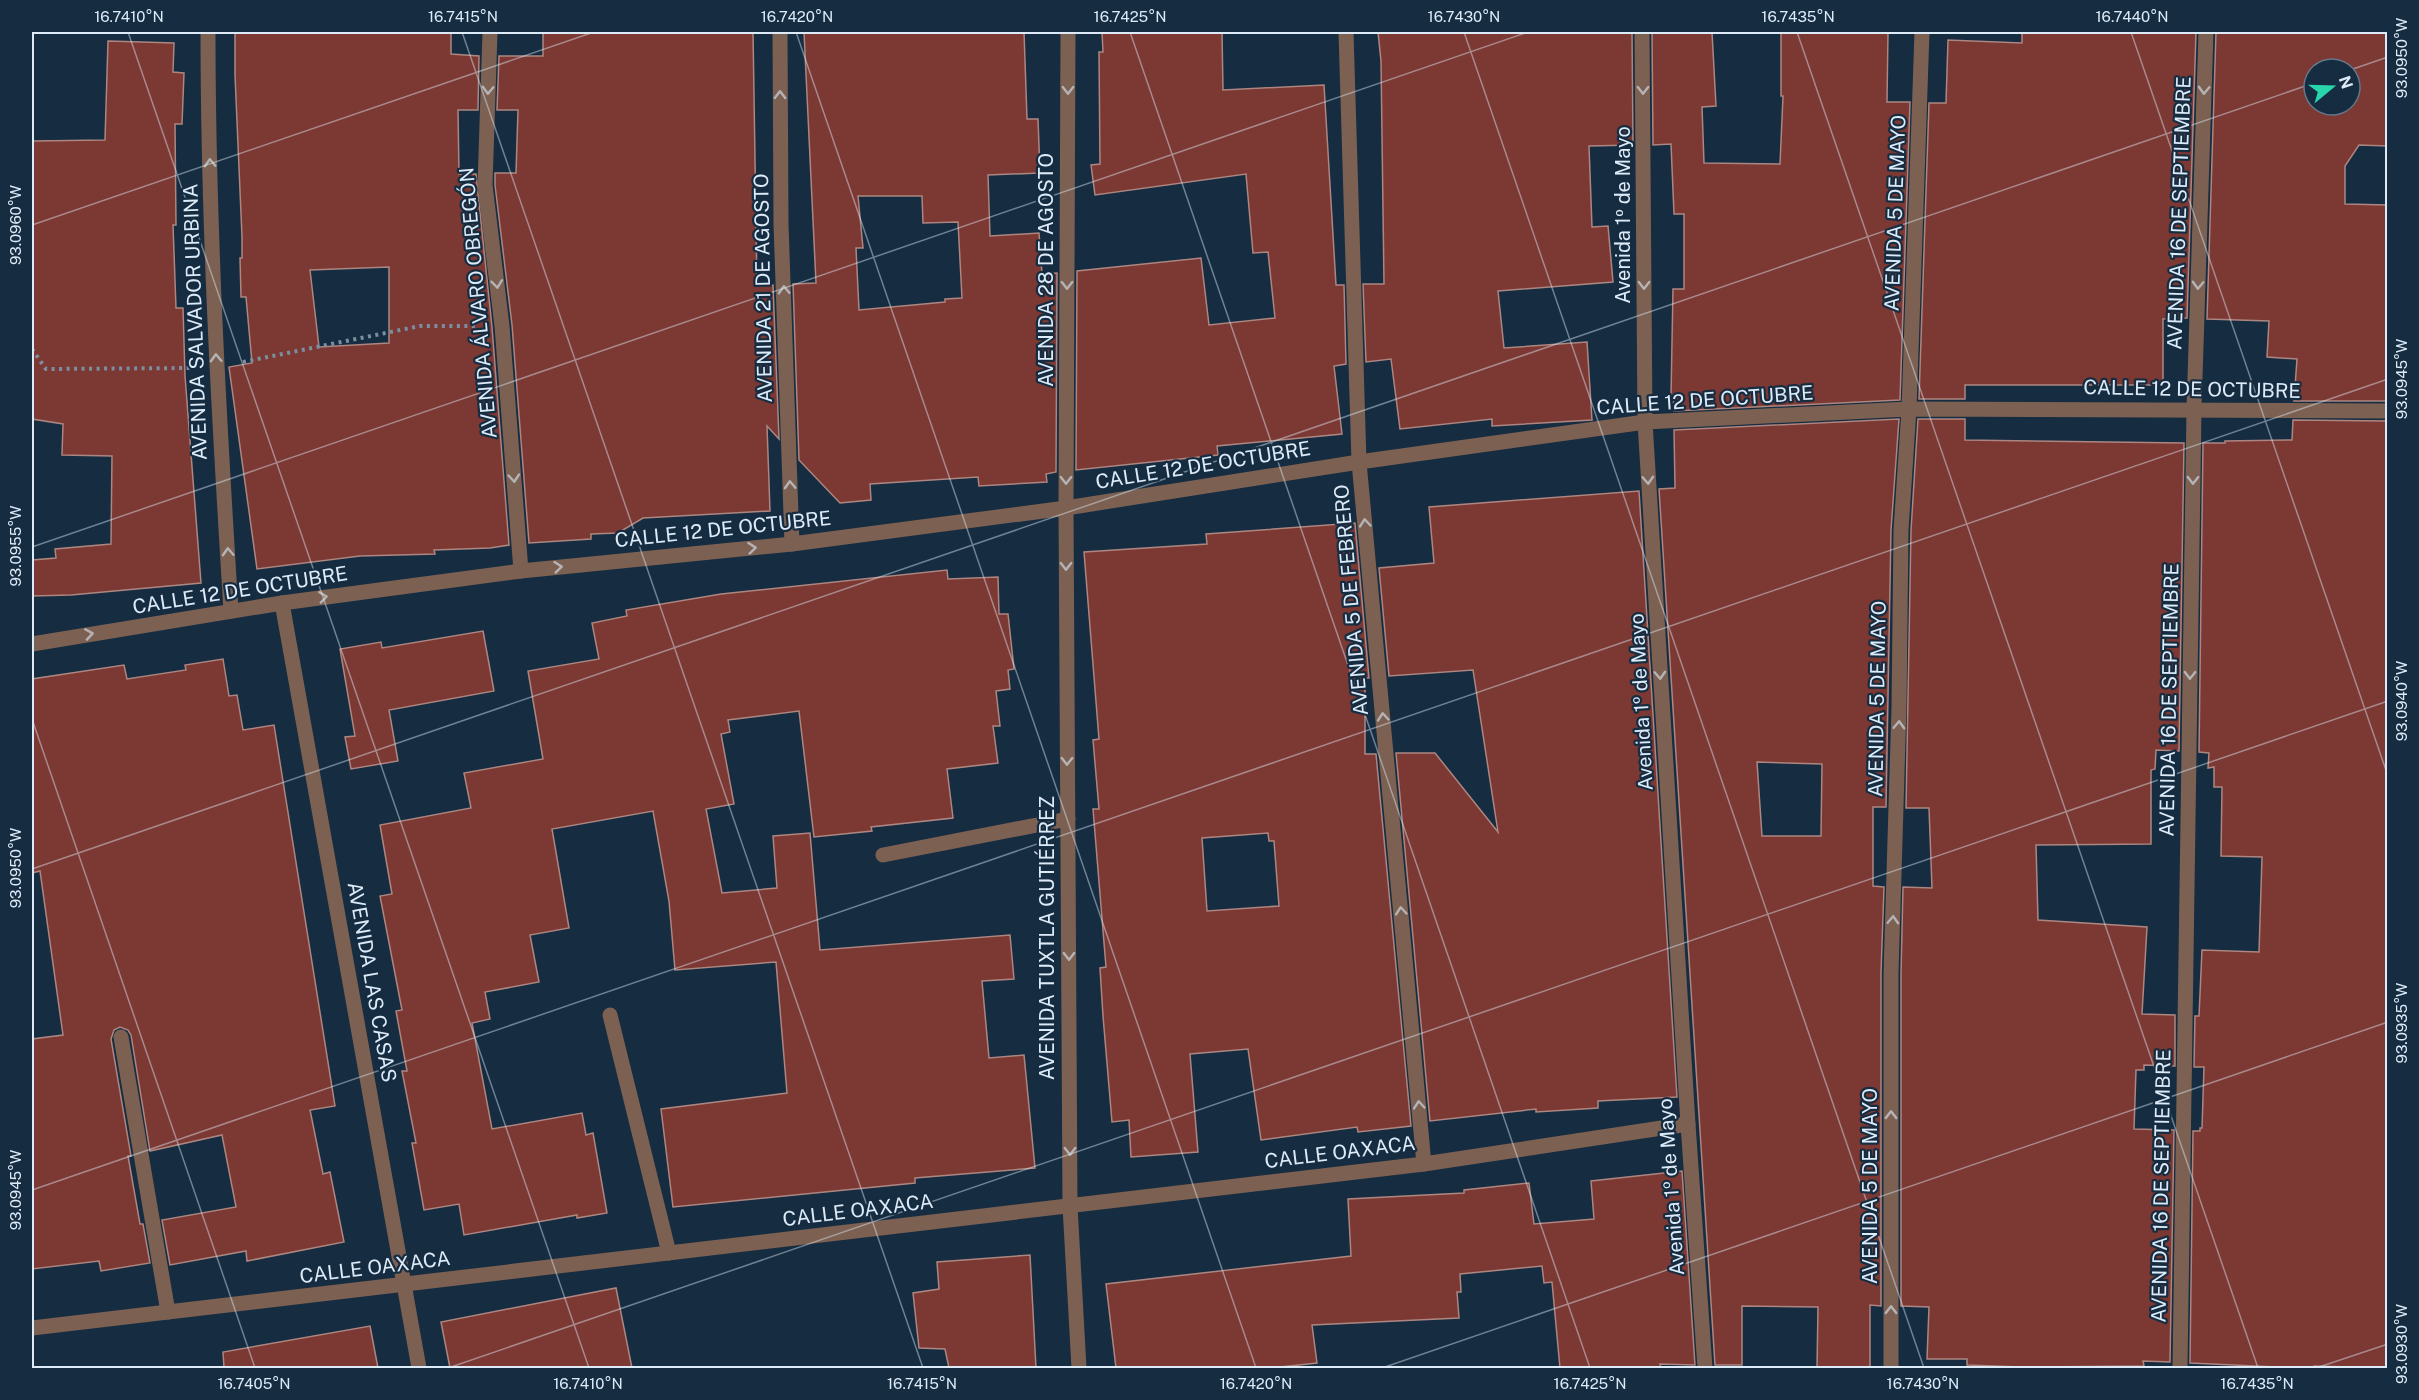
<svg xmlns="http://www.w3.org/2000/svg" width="2419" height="1400" font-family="'Public Sans',sans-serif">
  <rect width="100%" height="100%" fill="#152c41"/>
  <g fill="#7c3832" stroke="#ad8681" stroke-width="1.5" fill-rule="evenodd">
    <path d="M235 32H451V54L479 56 478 110H458L459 174H476L492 327 509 545 490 548 434 550 435 554 360 556 257 569 229 367 252 363 246 297H241L240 258H242V237L235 75ZM389 267V343L319 347 310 270Z"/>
    <polygon points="543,32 753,32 757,286 773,285 779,439 767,426 770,511 643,518 618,533 591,534 591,539 529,543 512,325 495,185 495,173 516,173 518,110 497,110 499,56 543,56"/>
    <path d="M804 32H1024L1027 119H1038L1040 173 988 175 990 236 1039 233 1042 274 1057 273 1056 472 1046 474 1047 482 979 486 978 477 870 484 871 500 840 503 799 460 793 284 816 283ZM858 196H922L923 223 958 222 962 298 945 299V302L859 310 856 248H863Z"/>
    <polygon points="1102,32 1222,32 1223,90 1324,85 1336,285 1344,285 1346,364 1334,366 1342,434 1217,446 1218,455 1076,470 1077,271 1201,258 1209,325 1275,318 1268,252 1253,253 1246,174 1095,195 1091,165 1100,164 1099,52 1103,52"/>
    <polygon points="1378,32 1632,32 1633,145 1589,146 1592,227 1608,226 1613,282 1498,291 1504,348 1587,342 1592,420 1492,426 1492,419 1400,429 1391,359 1366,362 1363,284 1384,284 1381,61"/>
    <polygon points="1652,32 1712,32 1716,106 1702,107 1704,163 1780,164 1783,96 1781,96 1781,32 1888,32 1887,102 1910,102 1900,400 1674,411 1673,396 1671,396 1673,289 1684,289 1684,214 1674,214 1671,144 1653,145"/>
    <polygon points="2022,32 2196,32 2187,318 2163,319 2163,385 1965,385 1965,399 1919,399 1929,103 1946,103 1948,40 2022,43"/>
    <path d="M2216 32H2388V146L2359 145 2345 166V204L2388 205V401H2294L2297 359 2267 357 2269 321 2207 319ZM2314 69H2350V105H2314Z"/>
    <polygon points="108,41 174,43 173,72 184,73 182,124 175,124 176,225 173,225 176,308 183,308 185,376 201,583 71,595 32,596 32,560 56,558 55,549 111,544 112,456 62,455 63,424 32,419 32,141 105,140"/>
    <path d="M1899 419 1891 530 1886 807H1873V886L1884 887 1881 973V1306L1870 1305V1368H1817L1818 1307 1742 1306V1365H1715L1659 489 1675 488 1674 430ZM1757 762 1822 764 1821 836H1762Z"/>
    <polygon points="1918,419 1965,419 1965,440 2184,443 2179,751 2156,750 2155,769 2151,770 2151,844 2036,845 2038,920 2147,927 2142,1014 2175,1015 2175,1066 2144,1065 2144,1070 2136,1070 2134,1129 2174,1130 2170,1362 2143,1361 2144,1366 2021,1367 1967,1365 1967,1359 1927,1359 1929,1307 1901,1306 1901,973 1903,887 1932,888 1929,808 1906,808 1911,530"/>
    <polygon points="2293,420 2388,421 2388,1368 2314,1366 2314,1368 2297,1368 2190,1363 2193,1131 2200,1131 2200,1128 2202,1128 2204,1067 2194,1067 2195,1016 2199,1016 2202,950 2259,952 2262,857 2221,856 2222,787 2214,787 2214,767 2208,768 2209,753 2199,752 2203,443 2225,443 2225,441 2292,440"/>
    <polygon points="1639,491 1677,1097 1598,1101 1598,1108 1536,1112 1536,1109 1430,1121 1396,753 1435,753 1498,832 1473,670 1389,676 1379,568 1434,563 1429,507"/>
    <path d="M1355 523 1369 678H1365V754H1376L1411 1126 1358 1132 1357 1127 1261 1140 1248 1049 1190 1054 1198 1152 1131 1157 1129 1120 1112 1122 1103 1016 1100 968 1106 967 1093 809H1099L1093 740 1099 739 1084 552 1207 544 1206 534ZM1268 833 1269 841H1274L1279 906 1207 911 1202 838Z"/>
    <polygon points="947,570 948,579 998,577 999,614 1008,614 1014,669 1008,670 1010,689 996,691 1000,726 993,726 998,763 947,769 953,818 871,827 872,831 814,837 799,711 728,720 730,732 721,734 734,804 706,809 722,893 777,888 773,836 810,833 820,950 1010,935 1014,979 982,981 989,1058 1024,1055 1035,1168 915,1178 915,1183 673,1207 661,1109 787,1093 776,962 675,970 669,901 653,811 552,829 569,928 530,935 539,982 485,992 490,1019 472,1023 492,1129 582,1113 586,1135 593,1133 607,1213 577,1218 577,1215 464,1235 459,1204 424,1210 412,1143 416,1143 402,1071 407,1071 396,1011 402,1010 380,896 392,894 380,825 471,808 464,773 543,759 528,671 599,659 592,623 627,616 626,610 721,594"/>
    <polygon points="483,631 494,691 389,710 398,761 351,769 345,737 355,736 340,649 381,642 382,648"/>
    <polygon points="223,659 229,696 237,695 243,730 274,725 335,1106 310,1110 323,1174 330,1172 344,1242 247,1261 246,1251 170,1265 162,1220 236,1207 222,1135 150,1151 131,1035 128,1030 120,1027 114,1030 111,1039 131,1156 128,1156 140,1224 143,1224 150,1263 101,1271 99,1261 32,1269 32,1039 63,1035 40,871 32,873 32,679 124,665 127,679 186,670 185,665"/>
    <polygon points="1682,1171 1695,1365 1660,1364 1661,1368 1560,1368 1552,1282 1544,1283 1542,1266 1460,1274 1461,1292 1457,1292 1459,1318 1312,1325 1317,1363 1271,1368 1116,1368 1106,1284 1351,1256 1348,1199 1464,1193 1464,1190 1529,1183 1534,1224 1594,1219 1591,1181"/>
    <polygon points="1030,1255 1036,1368 949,1368 945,1349 919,1348 913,1293 939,1289 937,1262"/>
    <polygon points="616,1288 632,1368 450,1368 441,1322"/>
    <polygon points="370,1326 378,1368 224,1368 223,1352"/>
  </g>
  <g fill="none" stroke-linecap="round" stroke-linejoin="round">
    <g stroke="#7c8ea0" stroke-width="4" stroke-dasharray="3 4.5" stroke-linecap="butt">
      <polyline points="32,349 46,369 191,368"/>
      <polyline points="243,362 420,326 475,326"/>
    </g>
    <polyline stroke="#7c6051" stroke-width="15" points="883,855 1068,819"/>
    <g stroke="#7c6051" stroke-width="15">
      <path d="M208 32C208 225 219 418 231 611"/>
      <polyline points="490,32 485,185 502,326 521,571"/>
      <polyline points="780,32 781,224 792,544"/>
      <polyline points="1068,32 1066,508 1070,1206 1079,1368"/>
      <polyline points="1346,32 1359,462 1424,1164"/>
      <polyline points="1642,32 1645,422 1688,1124 1705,1368"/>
      <polyline points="282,603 419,1368"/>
      <polyline points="32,644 282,603 521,571 792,544 1066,508 1359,462 1645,422 1909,409 2388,411"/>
      <polyline points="610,1015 669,1253"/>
      <polyline points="121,1037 168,1312"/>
      <polyline points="32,1328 1424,1164 1688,1124"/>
      <polyline points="1891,1368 1891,973 1899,707 1901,530 1909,409 1922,32"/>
      <polyline points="2180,1368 2194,409 2206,32"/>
    </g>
  </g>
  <defs><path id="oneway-chevron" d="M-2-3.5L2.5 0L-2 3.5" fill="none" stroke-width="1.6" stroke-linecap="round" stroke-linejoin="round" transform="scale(1.5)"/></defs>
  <g stroke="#b6b3b6">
    <use href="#oneway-chevron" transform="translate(488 90) rotate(92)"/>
    <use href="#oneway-chevron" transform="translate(1068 90) rotate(90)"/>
    <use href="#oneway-chevron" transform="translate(1643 90) rotate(90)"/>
    <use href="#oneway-chevron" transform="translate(2204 90) rotate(92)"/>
    <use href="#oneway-chevron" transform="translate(780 95) rotate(-90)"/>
    <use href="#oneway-chevron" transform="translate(210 163) rotate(-92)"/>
    <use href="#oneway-chevron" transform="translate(497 284) rotate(83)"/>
    <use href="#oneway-chevron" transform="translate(1067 285) rotate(90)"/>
    <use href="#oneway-chevron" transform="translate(1644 285) rotate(90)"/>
    <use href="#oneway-chevron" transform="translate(2198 285) rotate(92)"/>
    <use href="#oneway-chevron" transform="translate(784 290) rotate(-92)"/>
    <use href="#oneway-chevron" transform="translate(216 358) rotate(-92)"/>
    <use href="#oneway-chevron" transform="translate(514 478) rotate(85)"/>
    <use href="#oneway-chevron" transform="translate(1066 480) rotate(90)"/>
    <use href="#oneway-chevron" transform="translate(1648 480) rotate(87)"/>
    <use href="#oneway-chevron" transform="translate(2193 480) rotate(91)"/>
    <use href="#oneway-chevron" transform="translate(790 485) rotate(-92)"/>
    <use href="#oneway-chevron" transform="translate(1365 523) rotate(-95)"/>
    <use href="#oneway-chevron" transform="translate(752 548) rotate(-6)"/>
    <use href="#oneway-chevron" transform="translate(228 552) rotate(-93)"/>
    <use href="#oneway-chevron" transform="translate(1066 566) rotate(90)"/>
    <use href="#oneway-chevron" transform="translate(558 567) rotate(-6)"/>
    <use href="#oneway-chevron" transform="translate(323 597) rotate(-8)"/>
    <use href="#oneway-chevron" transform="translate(89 634) rotate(-9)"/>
    <use href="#oneway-chevron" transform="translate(1660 675) rotate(87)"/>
    <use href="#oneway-chevron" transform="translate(2190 675) rotate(91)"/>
    <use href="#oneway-chevron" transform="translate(1383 717) rotate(-95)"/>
    <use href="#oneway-chevron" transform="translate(1899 725) rotate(-88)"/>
    <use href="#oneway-chevron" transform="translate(1067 761) rotate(90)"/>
    <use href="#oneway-chevron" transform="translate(1401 911) rotate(-95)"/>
    <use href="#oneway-chevron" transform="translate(1893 920) rotate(-88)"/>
    <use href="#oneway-chevron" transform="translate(1069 956) rotate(90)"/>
    <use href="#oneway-chevron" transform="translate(1419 1105) rotate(-95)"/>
    <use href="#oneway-chevron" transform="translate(1891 1115) rotate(-90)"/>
    <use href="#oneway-chevron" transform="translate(1070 1151) rotate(90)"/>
    <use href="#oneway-chevron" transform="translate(1891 1310) rotate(-90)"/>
  </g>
  <path fill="none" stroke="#ddebf9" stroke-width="1.5" stroke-opacity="0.45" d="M128 32 589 1368M462 32 923 1368M796 32 1256 1368M1130 32 1590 1368M1464 32 1924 1368M1797 32 2258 1368M2131 32 2388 776M2350 70 2388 57M32 225 594 32M32 547 1528 32M32 719 255 1368M32 869 2314 83M32 1190 2388 379M448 1368 2388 701M1382 1368 2388 1022M2316 1368 2388 1344"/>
  <g text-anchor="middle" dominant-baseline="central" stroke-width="4.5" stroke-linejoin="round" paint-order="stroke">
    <g font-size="20" fill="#ddebf9" stroke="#152c41">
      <text transform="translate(1895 213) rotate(-88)">AVENIDA 5 DE MAYO</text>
      <text transform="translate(2179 213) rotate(-88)">AVENIDA 16 DE SEPTIEMBRE</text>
      <text transform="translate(1623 215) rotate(-90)">Avenida 1º de Mayo</text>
      <text transform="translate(1046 270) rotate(-90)">AVENIDA 28 DE AGOSTO</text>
      <text transform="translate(763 288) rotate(-91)">AVENIDA 21 DE AGOSTO</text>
      <text transform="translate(478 303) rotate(-95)">AVENIDA ÁLVARO OBREGÓN</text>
      <text transform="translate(195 322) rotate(-92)">AVENIDA SALVADOR URBINA</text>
      <text transform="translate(2192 389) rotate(1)">CALLE 12 DE OCTUBRE</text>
      <text transform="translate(1705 400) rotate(-4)">CALLE 12 DE OCTUBRE</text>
      <text transform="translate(1203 465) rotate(-9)">CALLE 12 DE OCTUBRE</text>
      <text transform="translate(723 529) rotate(-6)">CALLE 12 DE OCTUBRE</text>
      <text transform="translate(240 590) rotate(-9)">CALLE 12 DE OCTUBRE</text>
      <text transform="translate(1351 600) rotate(-95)">AVENIDA 5 DE FEBRERO</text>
      <text transform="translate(1877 699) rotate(-89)">AVENIDA 5 DE MAYO</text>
      <text transform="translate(2169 700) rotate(-89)">AVENIDA 16 DE SEPTIEMBRE</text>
      <text transform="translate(1641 702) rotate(-93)">Avenida 1º de Mayo</text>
      <text transform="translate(1047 938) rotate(-90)">AVENIDA TUXTLA GUTIÉRREZ</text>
      <text transform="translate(372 982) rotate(80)">AVENIDA LAS CASAS</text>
      <text transform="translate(1340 1152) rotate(-7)">CALLE OAXACA</text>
      <text transform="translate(1870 1186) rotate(-90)">AVENIDA 5 DE MAYO</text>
      <text transform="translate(2161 1186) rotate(-89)">AVENIDA 16 DE SEPTIEMBRE</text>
      <text transform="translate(1671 1187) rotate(-94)">Avenida 1º de Mayo</text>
      <text transform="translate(858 1210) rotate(-7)">CALLE OAXACA</text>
      <text transform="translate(375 1267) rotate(-7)">CALLE OAXACA</text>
    </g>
  </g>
  <rect width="2419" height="1400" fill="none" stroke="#152c41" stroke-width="66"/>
  <g transform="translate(2332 87) rotate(71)"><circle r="28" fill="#152c41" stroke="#65788b" stroke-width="1.5"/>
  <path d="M0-4.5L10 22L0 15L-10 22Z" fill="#28d5ad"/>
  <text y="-9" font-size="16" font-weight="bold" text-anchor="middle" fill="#ddebf9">N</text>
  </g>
  <rect x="33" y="33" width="2353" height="1334" fill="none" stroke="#ddebf9" stroke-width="2"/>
  <g font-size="15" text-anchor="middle" fill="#ddebf9">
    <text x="129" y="22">16.7410°N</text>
    <text x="463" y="22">16.7415°N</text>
    <text x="797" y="22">16.7420°N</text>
    <text x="1130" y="22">16.7425°N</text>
    <text x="1464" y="22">16.7430°N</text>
    <text x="1798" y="22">16.7435°N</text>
    <text x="2132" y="22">16.7440°N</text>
    <text transform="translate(2402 58) rotate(-90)" y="5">93.0950°W</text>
    <text transform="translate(16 225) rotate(-90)" y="5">93.0960°W</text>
    <text transform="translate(2402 379) rotate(-90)" y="5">93.0945°W</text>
    <text transform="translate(16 546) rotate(-90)" y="5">93.0955°W</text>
    <text transform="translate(2402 701) rotate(-90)" y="5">93.0940°W</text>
    <text transform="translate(16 868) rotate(-90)" y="5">93.0950°W</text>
    <text transform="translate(2402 1023) rotate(-90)" y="5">93.0935°W</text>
    <text transform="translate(16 1190) rotate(-90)" y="5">93.0945°W</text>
    <text transform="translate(2402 1344) rotate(-90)" y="5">93.0930°W</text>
    <text x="254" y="1389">16.7405°N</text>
    <text x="588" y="1389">16.7410°N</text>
    <text x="922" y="1389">16.7415°N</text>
    <text x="1256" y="1389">16.7420°N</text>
    <text x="1590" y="1389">16.7425°N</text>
    <text x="1923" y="1389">16.7430°N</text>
    <text x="2257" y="1389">16.7435°N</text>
  </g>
</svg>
